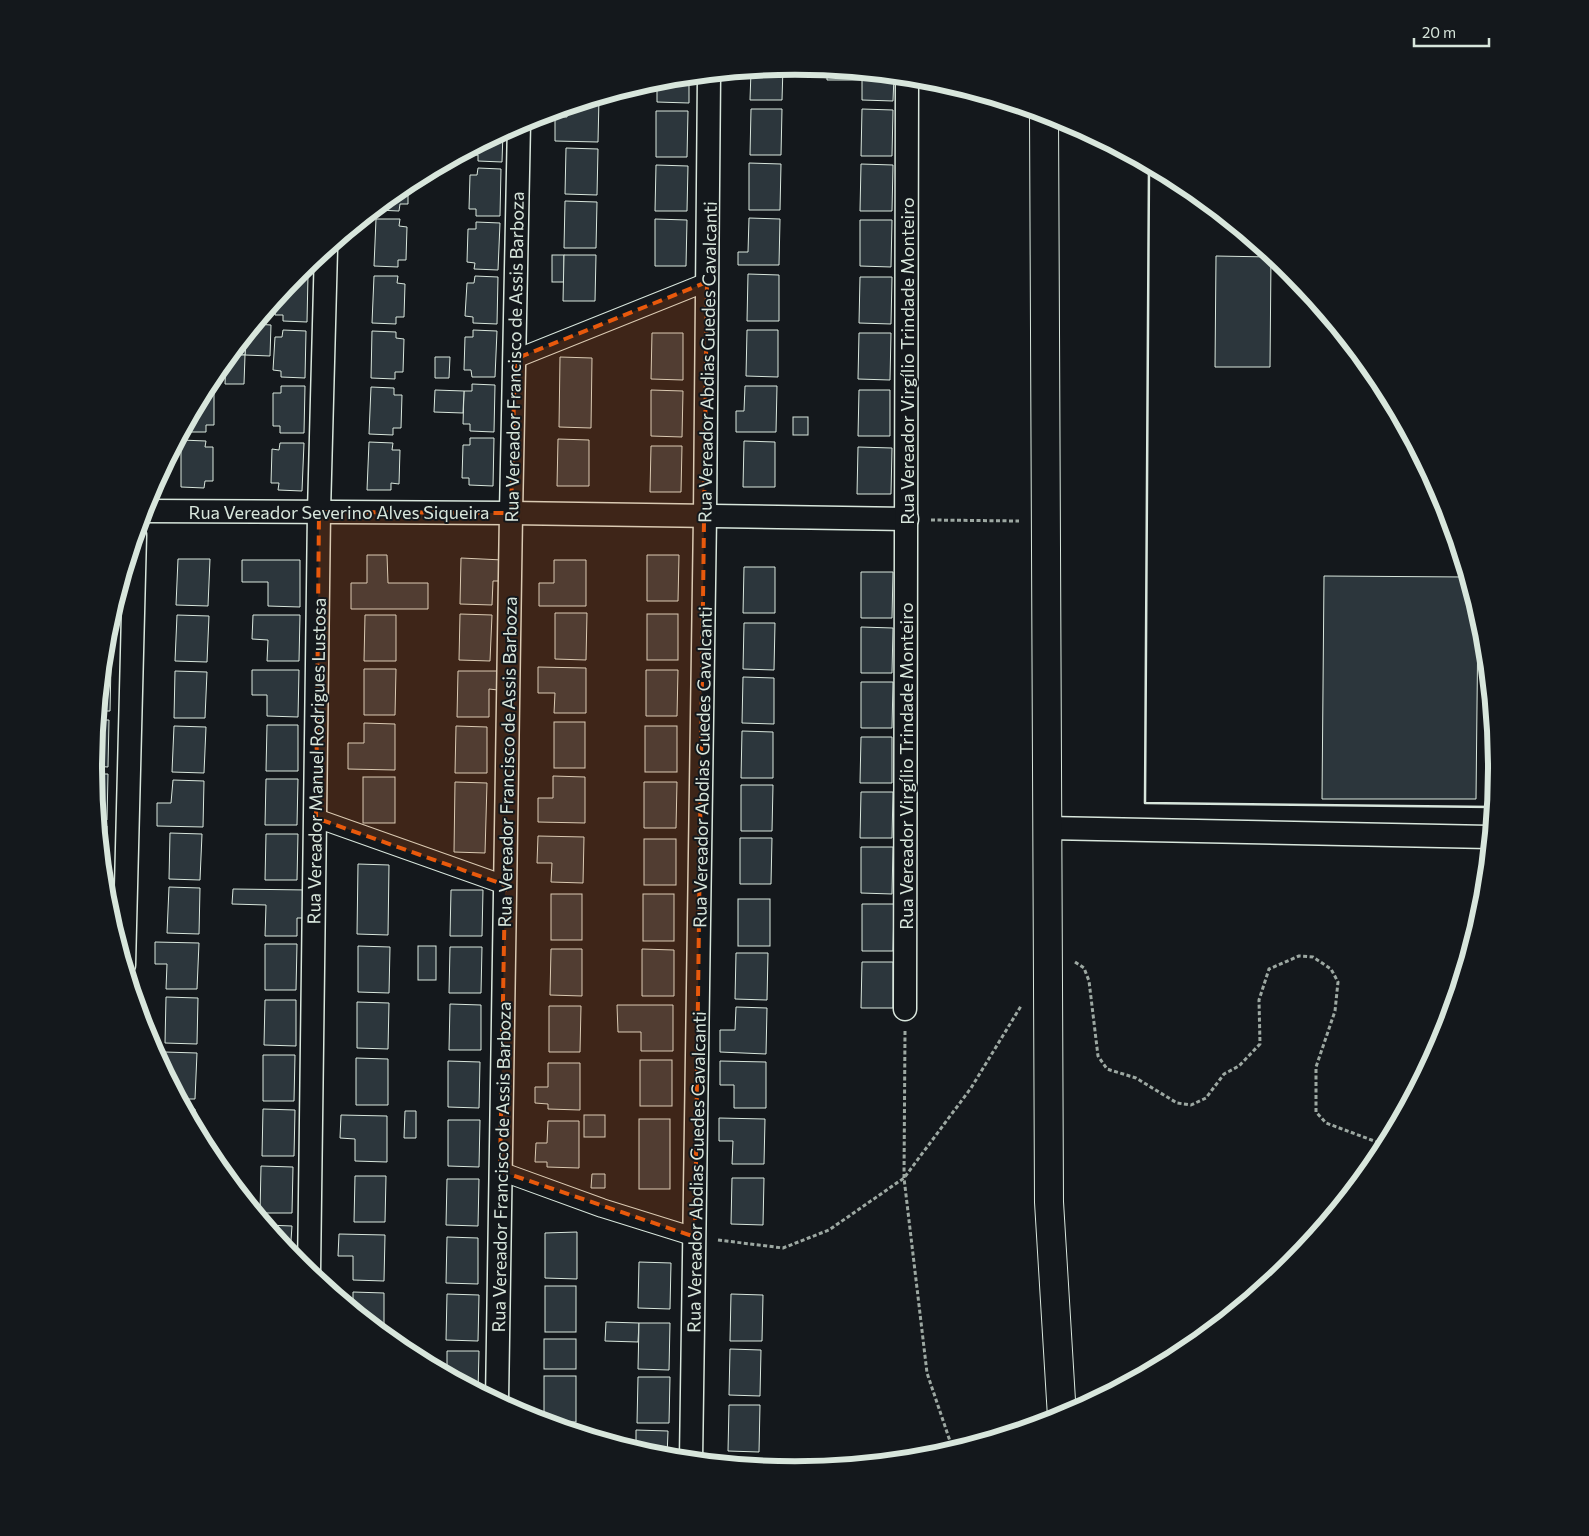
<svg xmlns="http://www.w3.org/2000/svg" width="1589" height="1536" font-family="Commissioner,sans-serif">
  <rect width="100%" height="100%" fill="#14181c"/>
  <g fill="#2c363c" stroke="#d8e6dc">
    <polygon points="783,67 782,100 750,100 751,71"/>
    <polygon points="827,69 894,76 893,101 862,100 862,80 827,80"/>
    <polygon points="689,77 689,103 657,102 657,80"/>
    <polygon points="657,80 657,85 640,85"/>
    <polygon points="599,98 598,142 555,141 555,117 567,117 567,107"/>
    <polygon points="751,109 782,109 781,155 750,155"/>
    <polygon points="862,109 893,110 892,156 861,156"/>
    <polygon points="656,111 688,111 687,157 656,157"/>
    <polygon points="503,132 502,162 478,161 478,155 470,155 470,149"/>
    <polygon points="566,148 598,149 597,195 565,194"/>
    <polygon points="749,163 781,164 780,210 749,210"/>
    <polygon points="861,164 893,165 892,211 860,211"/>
    <polygon points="656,165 688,166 687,211 655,211"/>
    <polygon points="478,168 501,169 500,216 476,216 476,209 469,209 470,175 477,175"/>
    <polygon points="408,182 408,204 400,204 399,211 376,210 376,208"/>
    <polygon points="565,201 597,202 596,248 564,248"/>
    <polygon points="749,218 780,219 779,265 738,265 738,252 748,252"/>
    <polygon points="376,219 400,219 399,226 407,227 406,260 398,260 398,267 374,266"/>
    <polygon points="655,219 687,220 686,266 655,266"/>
    <polygon points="860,220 892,220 891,267 860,266"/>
    <polygon points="476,222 500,223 498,270 474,269 475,263 467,262 468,229 476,229"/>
    <rect x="552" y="255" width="12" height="27"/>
    <polygon points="564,255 596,255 595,301 563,301"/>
    <polygon points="1216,256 1271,257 1270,367 1215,367"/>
    <polygon points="296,274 308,275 307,322 283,321 283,315 275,315 276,299"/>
    <polygon points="748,274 779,275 779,321 747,321"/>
    <polygon points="374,276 398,276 397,283 405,284 404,317 396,317 396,324 372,323"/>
    <polygon points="475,276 498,277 497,324 473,323 473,317 465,316 467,283 474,283"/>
    <polygon points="860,277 892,277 891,324 859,323"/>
    <polygon points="255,324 271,325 270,356 245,355 246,336"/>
    <polygon points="283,330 306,331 305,378 281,377 281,371 273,370 275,337 282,337"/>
    <polygon points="473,330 497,331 495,377 472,377 471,370 464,370 465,337 473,337"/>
    <polygon points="747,330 778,330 778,377 746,376"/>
    <polygon points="372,331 396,332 396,338 404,339 403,372 395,372 395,379 371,378"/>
    <polygon points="652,333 683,333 683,380 651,379"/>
    <polygon points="859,333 891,333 890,380 858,379"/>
    <polygon points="246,336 245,355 230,355"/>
    <polygon points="230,355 245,355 244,384 225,384 226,360"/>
    <polygon points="435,357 450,357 449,378 435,378"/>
    <polygon points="560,357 592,358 591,428 559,427"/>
    <polygon points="472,384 495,385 494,432 470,431 470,424 463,424 464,391 472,391"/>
    <polygon points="207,386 206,392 214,392 214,425 206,425 206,432 182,432"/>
    <polygon points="281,386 305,386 304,433 280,433 280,426 273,426 273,393 281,393"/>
    <polygon points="745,386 777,386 776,432 736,432 736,411 744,411"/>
    <polygon points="371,387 394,388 394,395 402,395 401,428 393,428 393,435 369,434"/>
    <polygon points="435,390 464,391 463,413 434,412"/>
    <polygon points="651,390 683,391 682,437 651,436"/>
    <polygon points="859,390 890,390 890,436 858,436"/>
    <rect x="793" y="417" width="15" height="18"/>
    <polygon points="470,438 494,438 493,486 469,485 469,478 462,478 463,445 470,445"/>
    <polygon points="558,439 589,440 589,486 557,486"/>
    <polygon points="181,440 206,441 205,447 213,447 213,481 205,481 204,488 181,487"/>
    <polygon points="744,441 775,442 775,487 743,487"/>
    <polygon points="369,442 393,443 392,450 400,450 399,484 391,483 391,490 367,490"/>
    <polygon points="280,443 304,443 302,491 278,490 279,483 271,483 272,449 279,450"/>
    <polygon points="651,446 682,446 681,492 650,492"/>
    <polygon points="858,447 892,448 891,494 857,494"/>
    <polygon points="367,555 387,555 388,583 428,583 428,609 351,609 351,583 367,583"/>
    <polygon points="647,555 679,555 678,601 647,601"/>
    <polygon points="461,558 503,560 502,581 493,581 492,605 460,604"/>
    <polygon points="178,559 210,559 208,606 176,605"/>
    <polygon points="242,560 300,560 300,607 268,606 268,582 242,582"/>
    <polygon points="554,560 586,560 586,606 539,606 539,583 554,583"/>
    <polygon points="744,567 775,567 775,613 743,613"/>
    <polygon points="861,572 893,572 892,618 861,618"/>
    <polygon points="1324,576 1466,577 1478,614 1476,799 1322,799"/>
    <polygon points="112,613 111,656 104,656 106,631"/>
    <polygon points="555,613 587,613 586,660 555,659"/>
    <polygon points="460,614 492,615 490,661 459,660"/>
    <rect x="647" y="614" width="31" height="46"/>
    <polygon points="177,615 209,616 207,662 175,661"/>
    <polygon points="253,615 300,615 299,661 267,661 268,640 252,639"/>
    <polygon points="365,615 396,615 396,661 364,661"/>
    <polygon points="744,623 775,623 774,670 743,669"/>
    <polygon points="861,627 893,628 892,673 861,673"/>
    <polygon points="103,665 111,665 110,711 98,711"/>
    <polygon points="538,667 586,668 586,713 554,713 555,693 538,693"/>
    <polygon points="364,669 396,669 395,715 364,715"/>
    <polygon points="252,670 299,670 298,717 267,716 267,695 252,695"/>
    <polygon points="646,670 678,670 677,716 646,716"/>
    <polygon points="175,671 207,672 205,718 174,718"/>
    <polygon points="458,671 499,671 498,690 489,689 489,717 457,717"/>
    <polygon points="743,677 774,678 774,724 742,723"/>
    <polygon points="861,682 893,682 892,728 861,728"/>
    <polygon points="97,720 109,720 108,767 93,766"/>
    <rect x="554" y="722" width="31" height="46"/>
    <polygon points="364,723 395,724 395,770 348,769 348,743 364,743"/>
    <polygon points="267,725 298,725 298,771 266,771"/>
    <polygon points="174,726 206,727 204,773 172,772"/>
    <polygon points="456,726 487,727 487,773 455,773"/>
    <rect x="645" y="726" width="32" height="46"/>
    <polygon points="742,731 773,732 773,778 741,778"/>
    <polygon points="861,737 892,737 892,783 860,783"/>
    <polygon points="93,774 108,774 107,820 98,820"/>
    <polygon points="553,776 585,777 585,823 538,822 538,798 553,798"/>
    <rect x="363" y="777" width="32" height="46"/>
    <polygon points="266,779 298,779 297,825 265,825"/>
    <polygon points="173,780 204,781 203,827 157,826 157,803 171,803"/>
    <polygon points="455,782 487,783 485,853 454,852"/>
    <polygon points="644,782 677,782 676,828 644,828"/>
    <polygon points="741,785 773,785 772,831 741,831"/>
    <polygon points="861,792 893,792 892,838 860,838"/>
    <polygon points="98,826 107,826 106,872 103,872"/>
    <polygon points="170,833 202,834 200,880 169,879"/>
    <polygon points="266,834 298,834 297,880 265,880"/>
    <polygon points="538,836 584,837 583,883 551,882 552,863 537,863"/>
    <polygon points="740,838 772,838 771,884 740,884"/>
    <rect x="644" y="839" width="32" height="46"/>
    <polygon points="861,847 893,847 892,894 861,893"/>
    <polygon points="358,864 389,865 388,935 357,934"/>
    <polygon points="169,887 200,888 199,934 167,933"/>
    <polygon points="233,889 308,890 307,918 297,918 297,936 265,936 266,905 232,904"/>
    <polygon points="451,890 483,890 482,936 450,936"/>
    <rect x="551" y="894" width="31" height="46"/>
    <rect x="643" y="894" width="31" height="47"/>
    <rect x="738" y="899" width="32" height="47"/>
    <polygon points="862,904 894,904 893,951 862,951"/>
    <polygon points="155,942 199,943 197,989 166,989 167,964 155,964"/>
    <polygon points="265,944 297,944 296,990 265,990"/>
    <polygon points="358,946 390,947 389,993 358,992"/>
    <rect x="418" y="946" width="18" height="34"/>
    <polygon points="450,947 482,947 481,993 449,993"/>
    <polygon points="551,949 582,949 582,996 550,995"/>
    <polygon points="642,949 674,950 674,996 642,996"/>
    <polygon points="736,953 768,953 767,1000 735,999"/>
    <polygon points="862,962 893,962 893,1008 861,1008"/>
    <polygon points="166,997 198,998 197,1044 165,1043"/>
    <polygon points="265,1000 296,1000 296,1046 264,1045"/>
    <polygon points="357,1002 389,1003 388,1049 357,1048"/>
    <polygon points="450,1004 481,1005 481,1050 449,1050"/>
    <polygon points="617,1005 673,1005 673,1051 641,1051 641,1032 618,1032"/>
    <polygon points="549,1006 581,1006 580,1052 549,1052"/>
    <polygon points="736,1007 767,1008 766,1054 720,1052 720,1030 735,1030"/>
    <polygon points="165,1052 197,1053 195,1099 179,1099 165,1071"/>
    <polygon points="263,1055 295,1055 294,1101 263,1101"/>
    <polygon points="356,1058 388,1059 388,1105 356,1105"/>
    <rect x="640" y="1060" width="32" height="46"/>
    <polygon points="448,1061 480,1062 479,1108 448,1107"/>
    <polygon points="720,1061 766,1062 766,1108 734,1108 734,1085 720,1085"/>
    <polygon points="548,1063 580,1063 580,1110 548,1109 548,1104 535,1103 535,1087 548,1087"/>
    <polygon points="185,1109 195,1109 195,1127"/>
    <polygon points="263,1109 295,1110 294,1156 262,1156"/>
    <polygon points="405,1111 416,1111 416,1138 404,1138"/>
    <polygon points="341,1115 387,1116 387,1162 355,1161 355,1139 340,1138"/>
    <rect x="584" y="1115" width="21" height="22"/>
    <polygon points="719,1118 765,1119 764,1164 732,1164 733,1141 719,1141"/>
    <rect x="639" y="1119" width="31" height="70"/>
    <polygon points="448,1120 480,1120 479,1167 448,1166"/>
    <polygon points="548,1121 579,1121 579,1168 547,1167 547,1162 535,1162 536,1143 547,1143"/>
    <polygon points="261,1166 293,1167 292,1213 260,1213"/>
    <polygon points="592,1174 605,1174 605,1188 591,1188"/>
    <polygon points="355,1176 386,1176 385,1222 354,1222"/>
    <polygon points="732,1178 764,1178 763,1225 731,1224"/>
    <polygon points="447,1179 479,1179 478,1226 446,1225"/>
    <polygon points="266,1225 292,1226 290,1254"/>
    <polygon points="577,1232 577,1279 545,1278 545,1233"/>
    <polygon points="339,1234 385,1235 384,1281 353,1280 353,1256 338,1256"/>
    <polygon points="447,1237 478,1238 478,1284 446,1283"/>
    <polygon points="639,1262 671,1263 670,1309 638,1308"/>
    <rect x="545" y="1286" width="31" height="46"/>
    <polygon points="353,1292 384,1293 384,1334 353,1309"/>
    <polygon points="447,1294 479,1295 478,1341 446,1340"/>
    <polygon points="731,1294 763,1295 762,1341 730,1341"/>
    <polygon points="606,1322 639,1323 638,1342 605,1341"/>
    <polygon points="639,1323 670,1323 669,1370 638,1369"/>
    <rect x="544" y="1339" width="32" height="30"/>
    <polygon points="730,1349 761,1350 760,1396 729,1395"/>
    <polygon points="447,1351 479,1351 478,1391 447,1374"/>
    <rect x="544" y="1376" width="32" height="46"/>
    <polygon points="638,1377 670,1377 669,1423 637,1423"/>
    <polygon points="729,1405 760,1405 759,1452 728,1451"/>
    <polygon points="636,1430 668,1431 667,1457 657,1456 636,1450"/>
    <polygon points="728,1461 760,1462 760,1466 728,1463"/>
  </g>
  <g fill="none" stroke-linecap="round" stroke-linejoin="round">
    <g stroke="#d8e6dc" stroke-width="20">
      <g id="pedestrian">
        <polyline points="515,359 707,282"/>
        <polyline points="316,818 505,885"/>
        <polyline points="500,1171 602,1208 695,1237"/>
      </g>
    </g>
    <g stroke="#d8e6dc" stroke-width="25">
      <g id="minor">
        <polyline points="143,511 511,513 907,519"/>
        <polyline points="1048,828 1489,837"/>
        <polyline points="124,965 135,535"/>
        <polyline points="905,1009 907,77"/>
        <polyline points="309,1273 319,512 326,249"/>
        <polyline points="497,1401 511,513 519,123"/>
        <polyline points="691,1460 705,516 709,75"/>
      </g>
    </g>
    <g stroke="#d8e6dc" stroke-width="30">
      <polyline id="primary" points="1044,114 1049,1202 1062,1417"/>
    </g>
    <g stroke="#9da8a2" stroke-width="3" stroke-dasharray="4 2.5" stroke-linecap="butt">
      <polyline points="931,520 1019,521"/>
      <polyline points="1075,962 1084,968 1089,981 1098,1056 1107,1069 1136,1078 1177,1103 1191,1105 1206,1098 1224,1074 1239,1066 1260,1044 1259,1000 1269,969 1299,956 1313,957 1331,969 1338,982 1335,1011 1316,1067 1316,1112 1326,1123 1385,1145"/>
      <polyline points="905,1031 904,1178 927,1373 953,1450"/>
      <polyline points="718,1240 783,1248 829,1230 904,1178 971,1088 1021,1006"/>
    </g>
    <use href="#pedestrian" stroke="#14181c" stroke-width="18"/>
    <use href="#minor" stroke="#14181c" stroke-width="22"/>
    <use href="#primary" stroke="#14181c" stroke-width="28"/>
    <polyline stroke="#d8e6dc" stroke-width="2.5" points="1149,166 1145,803 1492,807"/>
  </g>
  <path fill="#e8590c" fill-opacity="0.2" stroke="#e8590c" stroke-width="4" stroke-dasharray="10 6" stroke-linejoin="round" d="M707 282 695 1237 500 1171 505 885 316 818 319 512 511 513 515 359Z"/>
  <g text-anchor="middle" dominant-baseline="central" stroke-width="4" stroke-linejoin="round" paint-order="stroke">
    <g font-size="18" fill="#d8e6dc" stroke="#14181c">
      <text transform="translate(514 357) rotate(-89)">Rua Vereador Francisco de Assis Barboza</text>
      <text transform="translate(907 361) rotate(-90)">Rua Vereador Virgílio Trindade Monteiro</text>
      <text transform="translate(707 362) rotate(-89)">Rua Vereador Abdias Guedes Cavalcanti</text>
      <text x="339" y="512">Rua Vereador Severino Alves Siqueira</text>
      <text transform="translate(316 761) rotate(-89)">Rua Vereador Manuel Rodrigues Lustosa</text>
      <text transform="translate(507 762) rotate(-89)">Rua Vereador Francisco de Assis Barboza</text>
      <text transform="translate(906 766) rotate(-90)">Rua Vereador Virgílio Trindade Monteiro</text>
      <text transform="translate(702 767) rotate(-89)">Rua Vereador Abdias Guedes Cavalcanti</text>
      <text transform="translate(501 1167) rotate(-89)">Rua Vereador Francisco de Assis Barboza</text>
      <text transform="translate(696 1172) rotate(-89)">Rua Vereador Abdias Guedes Cavalcanti</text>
    </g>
  </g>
  <path d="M0 0H1589V1536H0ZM102 768a693 693 0 1 1 1386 0a693 693 0 1 1-1386 0Z" fill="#14181c" fill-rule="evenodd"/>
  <path fill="none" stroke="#d8e6dc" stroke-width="6" d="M102 768a693 693 0 1 1 1386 0a693 693 0 1 1-1386 0Z"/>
  <path d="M1414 38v8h75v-8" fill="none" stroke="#d8e6dc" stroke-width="2.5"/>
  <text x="1422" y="38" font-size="15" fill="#d8e6dc" stroke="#14181c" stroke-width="4" paint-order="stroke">20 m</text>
</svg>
